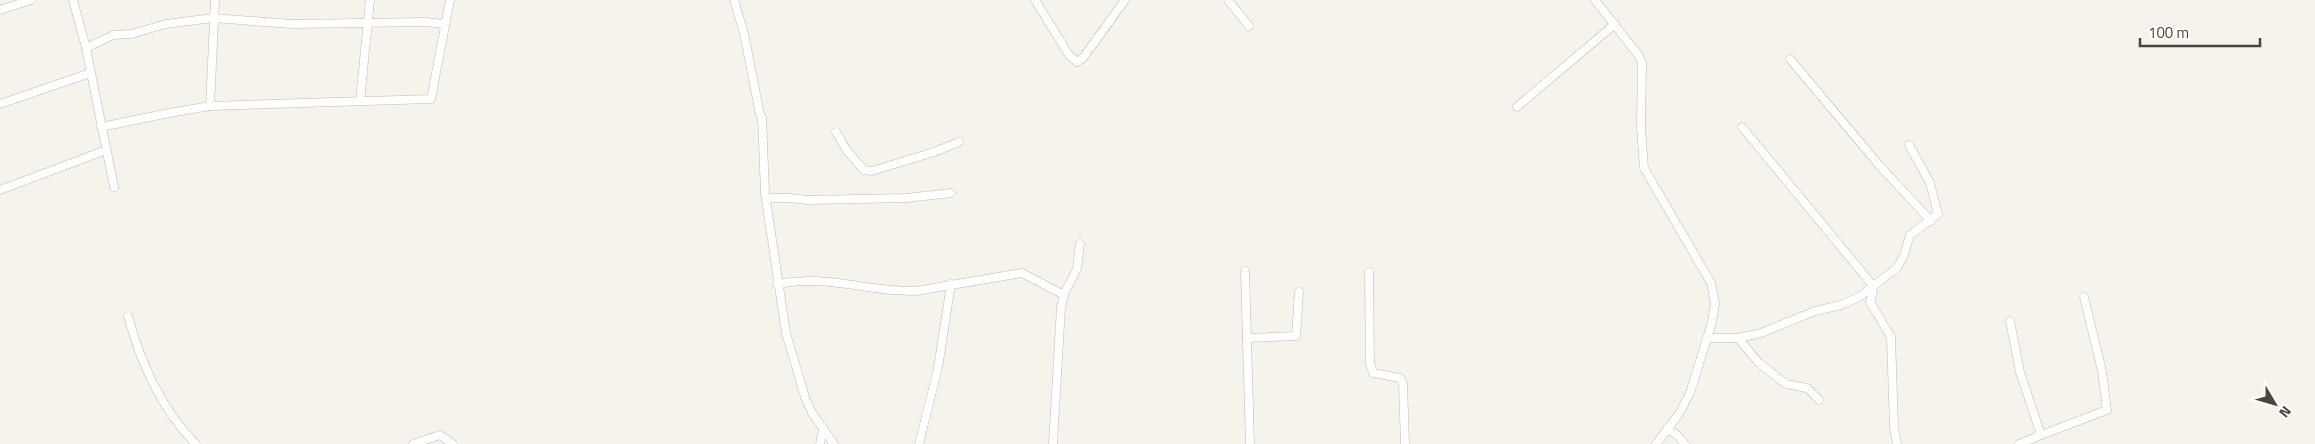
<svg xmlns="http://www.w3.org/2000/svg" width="2315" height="444" font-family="'Titillium Web',sans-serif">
  <rect width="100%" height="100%" fill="#f6f3ec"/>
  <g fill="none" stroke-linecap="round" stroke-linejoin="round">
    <g stroke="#c2bbae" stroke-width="9">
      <g id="minor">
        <polyline points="73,0 86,48 114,187"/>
        <polyline points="734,0 744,33 760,115 762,117 765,193 786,333 805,397 812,413 834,444"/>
        <polyline points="1035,0 1069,55 1077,62 1083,58 1125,0"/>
        <polyline points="1228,0 1249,26"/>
        <polyline points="1595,0 1639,56 1642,63 1641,128 1644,168 1711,283 1715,304 1712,322 1690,393 1679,414 1656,444"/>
        <polyline points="0,10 31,0"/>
        <polyline points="86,48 113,35 131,34 166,24 213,18 292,24 426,22 444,24"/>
        <polyline points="1790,59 1879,165 1931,221"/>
        <polyline points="360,101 370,0"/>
        <polyline points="0,104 90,73"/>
        <polyline points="210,106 215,0"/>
        <polyline points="1517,107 1615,24"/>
        <polyline points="101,127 169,113 210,106 431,99 450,0"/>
        <polyline points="1742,127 1870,282 1873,292 1870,302 1891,337 1894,428 1897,444"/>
        <polyline points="836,132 847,151 864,170 872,171 934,152 959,142"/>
        <polyline points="0,190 106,150"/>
        <polyline points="766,198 789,198 808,200 906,198 951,193"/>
        <polyline points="1245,271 1250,444"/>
        <polyline points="1369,272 1370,363 1373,373 1400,378 1403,383 1405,444"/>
        <path d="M777 284C829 274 866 292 916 291L1022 273 1064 295"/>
        <path d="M128 316C140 361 162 411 196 444"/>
        <polyline points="2010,321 2020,372 2041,435 2019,444"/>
        <polyline points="1247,338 1296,336 1299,292"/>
        <polyline points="1708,338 1738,338 1761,333 1815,311 1841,305 1859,297 1897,268 1904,255 1910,235 1938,214 1930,183 1909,145"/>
        <polyline points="1738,338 1759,363 1786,384 1807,388 1819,400"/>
        <polyline points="1667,429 1676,434 1685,444"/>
        <polyline points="2041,435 2107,410 2102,371 2084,297"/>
        <polyline points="413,444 440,435 453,444"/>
        <polyline points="820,444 823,429"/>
        <polyline points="919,444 938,368 951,284"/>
        <polyline points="1053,444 1061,307 1065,292 1077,269 1080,244"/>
      </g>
    </g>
    <use href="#minor" stroke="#fff" stroke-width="8"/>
  </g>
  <g transform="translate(2275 404) rotate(128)" stroke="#ffffff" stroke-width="4" paint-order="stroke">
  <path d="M0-4L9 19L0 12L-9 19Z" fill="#4b4439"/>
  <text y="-8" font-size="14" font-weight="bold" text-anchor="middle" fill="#4b4439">N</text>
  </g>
  <path d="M2140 38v8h120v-8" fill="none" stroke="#4b4439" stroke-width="2.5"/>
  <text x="2148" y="38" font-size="15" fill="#4b4439" stroke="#ffffff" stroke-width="4" paint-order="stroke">100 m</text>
</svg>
